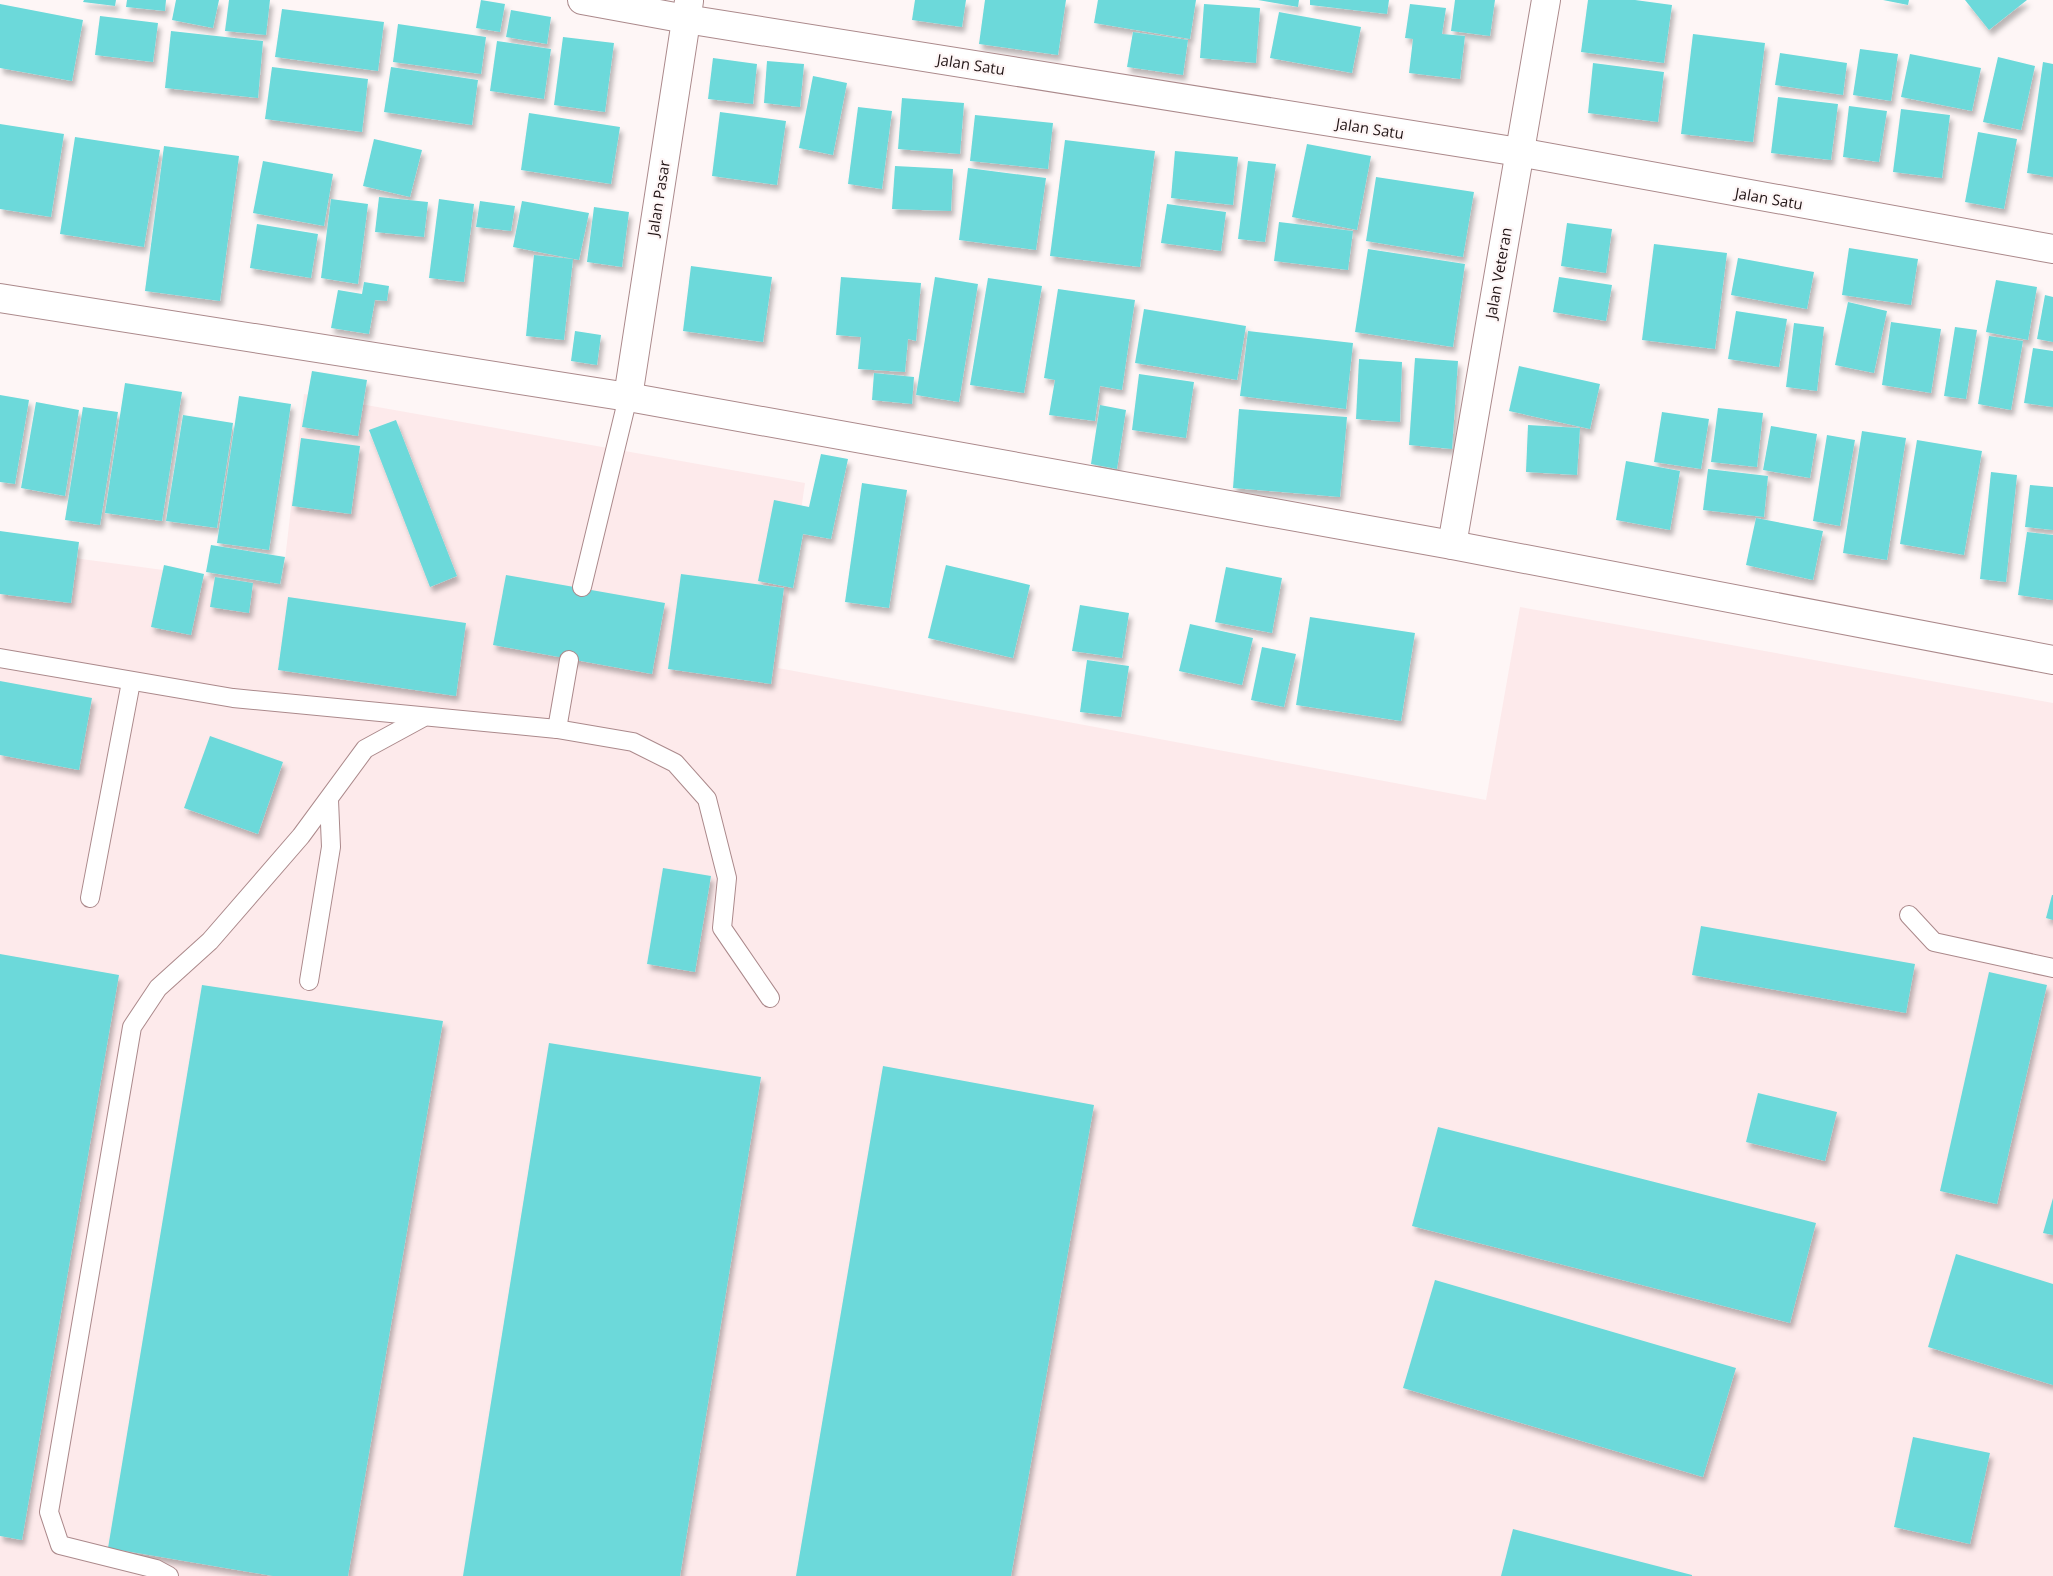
<svg xmlns="http://www.w3.org/2000/svg" width="2053" height="1576" font-family="'Open Sans',sans-serif">
  <defs>
    <filter id="shadow"><feDropShadow dx="3" dy="5.5" stdDeviation="2.5" flood-color="#0004"/></filter>
  </defs>
  <rect width="100%" height="100%" fill="#fef6f6"/>
  <polygon fill="#fdeaeb" points="304,394 805,483 778,668 1486,800 1520,607 2053,703 2053,1576 0,1576 0,548 282,586"/>
  <g fill="#6cd9da" filter="url(#shadow)">
    <polygon points="84,0 116,0 115,6 83,2"/>
    <polygon points="127,0 166,0 165,11 126,7"/>
    <polygon points="176,0 219,0 213,28 172,20"/>
    <polygon points="229,0 270,0 266,35 225,31"/>
    <polygon points="481,0 505,4 500,32 476,28"/>
    <polygon points="915,0 966,0 962,27 912,20"/>
    <polygon points="985,0 1066,0 1058,55 979,44"/>
    <polygon points="1098,0 1196,0 1190,39 1094,23"/>
    <polygon points="1258,0 1299,0 1298,7"/>
    <polygon points="1310,0 1389,0 1387,14 1310,5"/>
    <polygon points="1455,0 1495,0 1490,36 1451,31"/>
    <polygon points="1588,0 1635,0 1672,5 1664,63 1581,52"/>
    <polygon points="1883,0 1909,0 1908,5"/>
    <polygon points="1965,0 2027,0 1989,30"/>
    <polygon points="0,4 83,20 72,81 0,68"/>
    <polygon points="1204,4 1260,8 1256,63 1200,58"/>
    <polygon points="1410,4 1446,8 1442,34 1465,36 1460,79 1409,73 1413,39 1405,38"/>
    <polygon points="282,9 384,22 378,71 275,57"/>
    <polygon points="511,10 551,17 547,44 506,37"/>
    <polygon points="1279,12 1361,27 1352,73 1270,58"/>
    <polygon points="100,16 158,23 153,62 95,55"/>
    <polygon points="398,24 486,37 481,74 393,62"/>
    <polygon points="171,31 263,41 258,98 165,88"/>
    <polygon points="1133,32 1188,40 1183,75 1127,67"/>
    <polygon points="1693,34 1765,43 1753,142 1681,134"/>
    <polygon points="563,37 614,43 605,112 554,105"/>
    <polygon points="497,41 551,49 544,99 490,91"/>
    <polygon points="1860,49 1898,54 1891,101 1853,95"/>
    <polygon points="1780,53 1847,63 1843,95 1775,85"/>
    <polygon points="1910,54 1981,68 1972,111 1901,97"/>
    <polygon points="1998,57 2035,66 2021,130 1983,122"/>
    <polygon points="713,58 757,64 753,104 708,99"/>
    <polygon points="767,61 804,64 800,107 764,103"/>
    <polygon points="2043,62 2053,64 2053,177 2027,173"/>
    <polygon points="1593,63 1664,72 1658,122 1588,113"/>
    <polygon points="272,67 368,79 362,132 265,119"/>
    <polygon points="391,67 478,80 472,125 384,112"/>
    <polygon points="813,76 847,83 833,155 799,148"/>
    <polygon points="1778,97 1838,104 1831,160 1771,153"/>
    <polygon points="902,98 964,103 960,154 898,149"/>
    <polygon points="1849,106 1887,111 1879,162 1843,157"/>
    <polygon points="858,107 892,111 882,189 848,184"/>
    <polygon points="1901,109 1950,115 1942,178 1893,172"/>
    <polygon points="720,112 786,121 777,185 712,176"/>
    <polygon points="529,113 620,127 611,184 521,170"/>
    <polygon points="975,115 1053,123 1048,169 970,161"/>
    <polygon points="0,124 64,134 51,217 0,209"/>
    <polygon points="1978,132 2017,139 2004,209 1965,202"/>
    <polygon points="75,137 160,150 144,247 60,234"/>
    <polygon points="374,139 422,150 410,197 363,186"/>
    <polygon points="1065,140 1155,151 1140,267 1050,256"/>
    <polygon points="1307,144 1371,156 1357,230 1292,217"/>
    <polygon points="164,146 239,156 220,301 145,291"/>
    <polygon points="1175,151 1238,157 1233,205 1171,198"/>
    <polygon points="263,161 333,174 324,226 253,213"/>
    <polygon points="1248,161 1276,164 1265,242 1238,239"/>
    <polygon points="895,166 953,169 951,211 892,209"/>
    <polygon points="968,168 1046,178 1036,250 959,240"/>
    <polygon points="1376,177 1474,192 1463,257 1366,241"/>
    <polygon points="379,197 428,202 424,237 375,232"/>
    <polygon points="331,199 368,204 358,284 321,278"/>
    <polygon points="439,199 474,204 464,282 429,278"/>
    <polygon points="480,201 515,206 511,231 476,227"/>
    <polygon points="522,201 589,213 579,260 513,247"/>
    <polygon points="1167,204 1226,212 1221,251 1161,243"/>
    <polygon points="594,207 629,212 622,267 587,262"/>
    <polygon points="1279,222 1353,231 1348,270 1274,261"/>
    <polygon points="1567,223 1612,229 1606,273 1561,266"/>
    <polygon points="257,224 318,234 311,278 250,268"/>
    <polygon points="1654,244 1727,253 1715,349 1642,340"/>
    <polygon points="1849,248 1918,259 1911,305 1842,295"/>
    <polygon points="1368,249 1465,264 1453,347 1355,332"/>
    <polygon points="534,255 573,259 564,340 526,336"/>
    <polygon points="1738,258 1814,272 1807,309 1731,295"/>
    <polygon points="691,266 772,277 763,342 683,331"/>
    <polygon points="841,277 921,283 916,341 908,339 905,372 858,369 861,337 836,335"/>
    <polygon points="935,277 978,284 959,402 916,395"/>
    <polygon points="1559,277 1612,285 1606,321 1553,312"/>
    <polygon points="988,278 1042,286 1024,393 970,385"/>
    <polygon points="1996,280 2037,287 2028,340 1986,332"/>
    <polygon points="364,282 389,286 387,301 375,300 369,334 331,328 338,290 362,294"/>
    <polygon points="1058,289 1135,300 1122,390 1100,386 1095,421 1049,415 1055,380 1044,378"/>
    <polygon points="2045,295 2053,297 2053,342 2037,339"/>
    <polygon points="1848,302 1887,311 1874,373 1835,365"/>
    <polygon points="1144,309 1246,326 1237,380 1135,363"/>
    <polygon points="1736,311 1787,319 1779,367 1728,359"/>
    <polygon points="1891,322 1941,329 1931,393 1882,385"/>
    <polygon points="1794,323 1824,327 1817,391 1786,387"/>
    <polygon points="1955,327 1977,330 1966,399 1944,396"/>
    <polygon points="575,331 601,335 597,365 571,361"/>
    <polygon points="1248,331 1353,343 1346,409 1240,396"/>
    <polygon points="1989,336 2023,341 2011,410 1978,404"/>
    <polygon points="2033,348 2053,351 2053,407 2024,403"/>
    <polygon points="1415,358 1458,361 1452,449 1409,445"/>
    <polygon points="1359,359 1402,362 1400,422 1356,419"/>
    <polygon points="1519,366 1600,384 1590,429 1509,411"/>
    <polygon points="312,371 367,380 358,436 302,427"/>
    <polygon points="874,373 914,377 912,404 872,400"/>
    <polygon points="1139,374 1194,382 1186,438 1132,430"/>
    <polygon points="125,383 182,392 162,521 105,513"/>
    <polygon points="0,395 29,400 15,484 0,482"/>
    <polygon points="239,396 291,404 269,550 217,543"/>
    <polygon points="36,402 79,410 65,496 21,488"/>
    <polygon points="1100,405 1126,410 1117,469 1091,464"/>
    <polygon points="83,407 118,412 100,525 65,520"/>
    <polygon points="1718,408 1763,413 1757,467 1711,462"/>
    <polygon points="1239,409 1347,417 1340,497 1233,488"/>
    <polygon points="1662,412 1709,419 1701,469 1654,462"/>
    <polygon points="183,415 233,423 217,528 166,521"/>
    <polygon points="396,420 457,576 430,587 369,430"/>
    <polygon points="1528,425 1580,428 1577,475 1526,472"/>
    <polygon points="1771,426 1817,434 1810,478 1763,470"/>
    <polygon points="1862,431 1906,438 1887,560 1843,553"/>
    <polygon points="1827,435 1855,440 1840,526 1813,521"/>
    <polygon points="301,438 360,446 351,514 292,506"/>
    <polygon points="1917,440 1982,451 1964,555 1900,544"/>
    <polygon points="821,454 848,459 831,539 803,534 793,588 758,581 774,500 809,507"/>
    <polygon points="1626,461 1680,471 1670,530 1616,520"/>
    <polygon points="1708,469 1768,476 1764,517 1703,510"/>
    <polygon points="1991,472 2017,475 2006,582 1980,579"/>
    <polygon points="862,483 907,490 889,608 845,602"/>
    <polygon points="2030,485 2053,487 2053,530 2025,527"/>
    <polygon points="1756,518 1823,531 1813,580 1746,565"/>
    <polygon points="0,531 79,542 71,603 0,594"/>
    <polygon points="2027,532 2053,535 2053,600 2018,595"/>
    <polygon points="211,545 285,557 280,584 206,572"/>
    <polygon points="164,565 204,574 191,635 151,627"/>
    <polygon points="946,565 1030,585 1013,658 928,638"/>
    <polygon points="1226,567 1282,578 1272,633 1215,622"/>
    <polygon points="681,574 784,588 771,684 668,669"/>
    <polygon points="506,575 665,603 652,674 493,645"/>
    <polygon points="215,577 253,583 249,613 210,607"/>
    <polygon points="288,597 466,623 456,696 278,670"/>
    <polygon points="1080,605 1129,613 1122,658 1072,651"/>
    <polygon points="1310,617 1415,633 1401,721 1296,705"/>
    <polygon points="1190,624 1253,638 1242,685 1179,671"/>
    <polygon points="1262,647 1296,654 1284,707 1251,700"/>
    <polygon points="1087,660 1129,666 1121,717 1080,712"/>
    <polygon points="0,681 92,698 79,770 0,755"/>
    <polygon points="210,736 283,762 258,834 184,808"/>
    <polygon points="663,868 711,876 695,972 647,964"/>
    <polygon points="2052,895 2053,895 2053,920 2046,918"/>
    <polygon points="1701,926 1915,964 1906,1013 1692,975"/>
    <polygon points="0,954 119,975 22,1540 0,1536"/>
    <polygon points="1989,972 2047,985 1997,1204 1940,1191"/>
    <polygon points="202,985 443,1021 348,1576 273,1576 108,1548"/>
    <polygon points="549,1043 761,1077 680,1576 463,1576"/>
    <polygon points="883,1066 1094,1105 1011,1576 796,1576"/>
    <polygon points="1758,1093 1837,1112 1825,1161 1746,1142"/>
    <polygon points="1438,1127 1816,1223 1790,1323 1412,1226"/>
    <polygon points="2053,1198 2053,1235 2043,1233"/>
    <polygon points="1956,1254 2053,1284 2053,1385 1928,1347"/>
    <polygon points="1435,1280 1736,1368 1703,1477 1403,1388"/>
    <polygon points="1913,1437 1990,1453 1970,1544 1894,1527"/>
    <polygon points="1513,1529 1692,1575 1692,1576 1501,1576"/>
  </g>
  <g fill="none" stroke-linecap="round" stroke-linejoin="round">
    <g stroke="#ab898b" stroke-width="20">
      <g id="lane">
        <polyline points="582,587 628,397"/>
        <polyline points="0,658 233,698 557,729 569,660"/>
        <polyline points="557,729 633,742 675,763 707,799 727,878 722,928 770,998"/>
        <polyline points="90,898 131,682"/>
        <polyline points="1909,915 1934,942 2053,968"/>
        <polyline points="309,981 331,847 329,800"/>
        <polyline points="169,1576 156,1569 60,1545 49,1512 132,1027 158,988 210,941 301,836 365,749 422,718"/>
      </g>
    </g>
    <g stroke="#ab898b" stroke-width="30">
      <g id="street">
        <polyline points="582,0 686,19 1519,152 2053,249"/>
        <polyline points="0,298 628,397 1452,545 2053,660"/>
        <polyline points="628,397 689,1"/>
        <polyline points="1452,545 1546,0"/>
      </g>
    </g>
    <use href="#lane" stroke="#fff" stroke-width="18"/>
    <use href="#street" stroke="#fff" stroke-width="28"/>
  </g>
  <g text-anchor="middle" dominant-baseline="central" stroke-width="4.5" stroke-linejoin="round" paint-order="stroke">
    <g font-size="15" fill="#221516" stroke="#fef6f6">
      <text transform="translate(971 64) rotate(9)">Jalan Satu</text>
      <text transform="translate(1370 128) rotate(9)">Jalan Satu</text>
      <text transform="translate(658 198) rotate(-81)">Jalan Pasar</text>
      <text transform="translate(1769 198) rotate(10)">Jalan Satu</text>
      <text transform="translate(1498 273) rotate(-80)">Jalan Veteran</text>
    </g>
  </g>
</svg>
